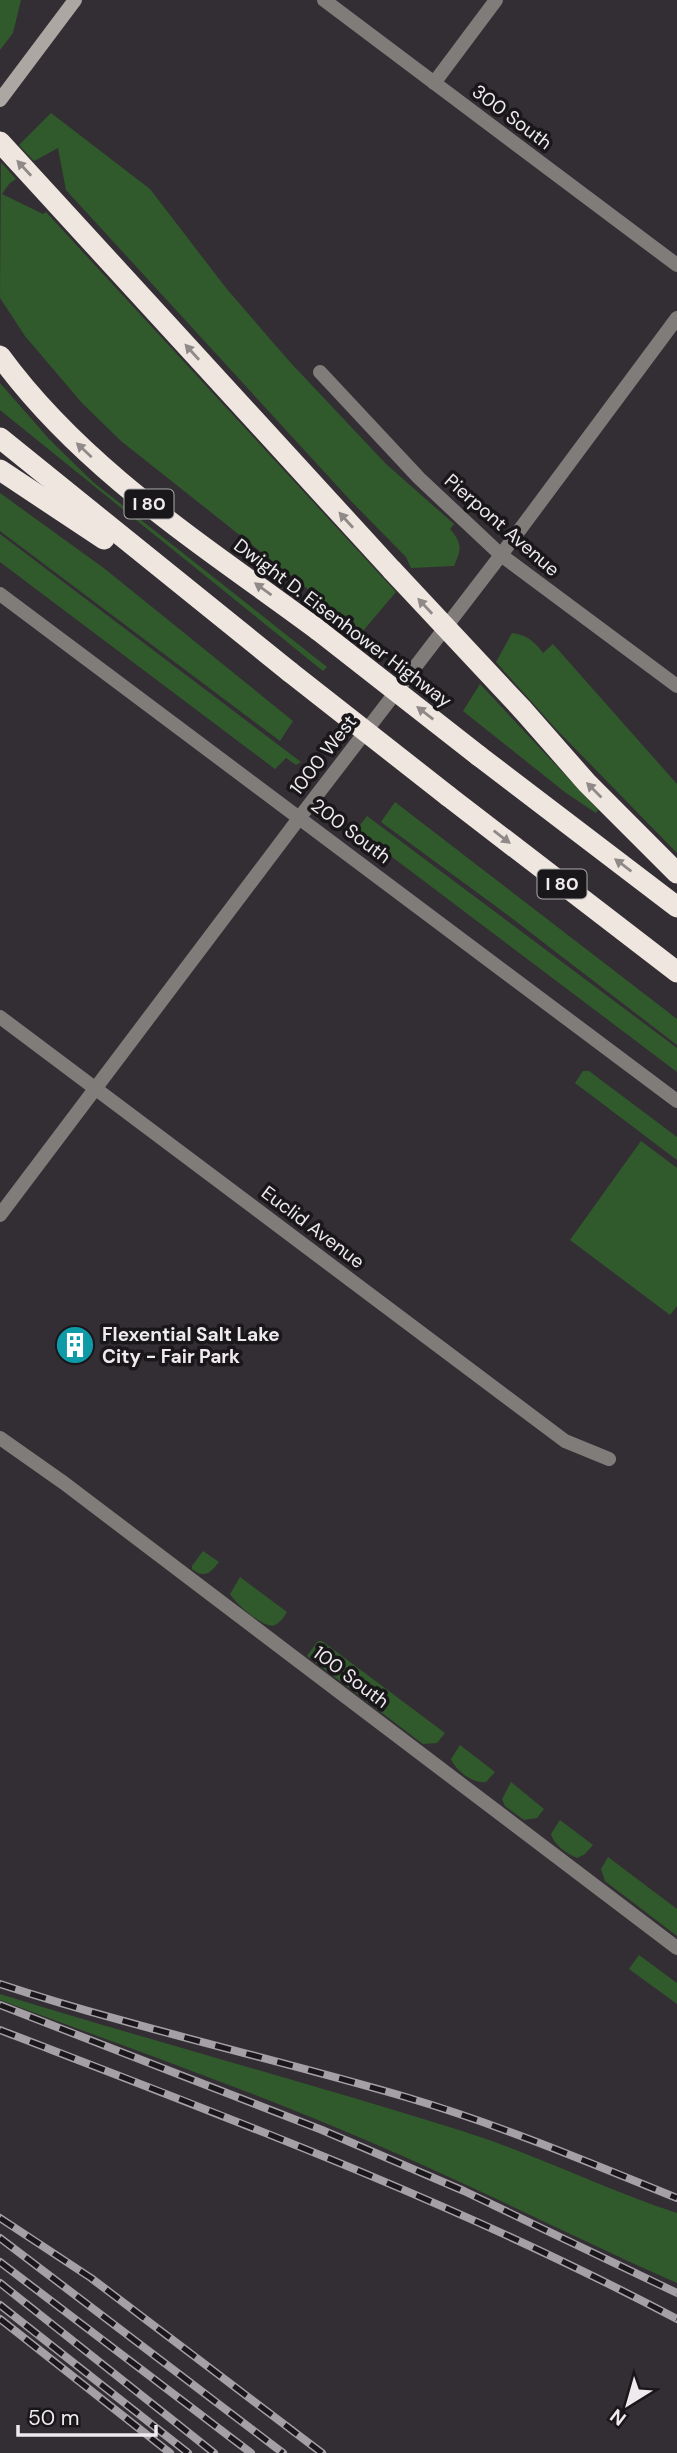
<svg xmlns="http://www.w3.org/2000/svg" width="677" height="2453" font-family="'DM Sans',sans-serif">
  <rect width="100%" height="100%" fill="#332e34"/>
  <g fill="#315a2c">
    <polygon points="0,0 21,0 13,33 0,50"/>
    <path d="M51 113 150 189 226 288 289 361 386 464 454 524 450 529C463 544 461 550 454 566L411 568 406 557 351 501 66 190 58 148 34 161 19 145Z"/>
    <polygon points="1,162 16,179 9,184 2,194 43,214 46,212 396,592 362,632 121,441 82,403 25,336 0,298"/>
    <polygon points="0,383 49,439 93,482 327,667 323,671 0,410"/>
    <polygon points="0,493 105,569 293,721 280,741 0,531"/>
    <polygon points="0,534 301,762 296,765 286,758 275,769 0,562"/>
    <path d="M512 633C527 635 534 641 543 653L553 644 677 784V853L556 729 496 662Z"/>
    <polygon points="480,684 598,810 596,813 566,793 463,711"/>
    <polygon points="395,802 677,1019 677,1045 505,913 381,822"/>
    <polygon points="367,816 677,1048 677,1072 359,832 358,828"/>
    <polygon points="583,1071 589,1071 677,1137 677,1160 575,1083"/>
    <polygon points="641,1141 677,1168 677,1306 670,1315 570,1240"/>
    <path d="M203 1551 219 1562C210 1573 205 1579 192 1569V1566Z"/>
    <path d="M240 1577 287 1612C284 1617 280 1623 275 1625 265 1630 235 1603 230 1594Z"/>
    <polygon points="318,1641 322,1641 445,1733 437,1743 423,1744 307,1656"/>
    <path d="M460 1745 495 1772 486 1782C473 1784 456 1771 451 1759Z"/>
    <polygon points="511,1782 544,1809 537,1818 524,1820 505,1806 502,1799"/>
    <path d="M560 1820 593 1845 585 1854 577 1858C566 1853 554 1845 551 1834Z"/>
    <polygon points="608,1857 677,1909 677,1936 605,1881 601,1869"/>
    <polygon points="639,1955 677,1983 677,2004 629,1969"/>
    <path d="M0 1994C152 2041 306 2082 459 2130 533 2153 603 2189 677 2213V2283C573 2237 472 2185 368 2141 247 2089 123 2046 0 2000Z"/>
  </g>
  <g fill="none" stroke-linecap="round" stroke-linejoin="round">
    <g stroke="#807c7a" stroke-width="14">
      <polyline points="324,0 677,265"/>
      <polyline points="434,83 496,0"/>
      <polyline points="320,372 419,478 501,555 677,686"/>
      <polyline points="0,1017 565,1441 609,1459"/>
      <polyline points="0,1438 64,1483 677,1948"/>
    </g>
    <g stroke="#807c7a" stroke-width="14">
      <polyline points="0,594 677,1101"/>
      <polyline points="0,1215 300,817 501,555 677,318"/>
    </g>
    <polyline stroke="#ada7a3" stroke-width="14" points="0,100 75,0"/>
    <g stroke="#f0e6e0" stroke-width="21">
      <polyline points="0,142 392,570"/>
      <path d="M0 356C83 470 206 547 318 630"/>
      <polyline points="0,438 290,672"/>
      <polyline points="0,470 104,539"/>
      <polyline points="522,709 587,783 677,873"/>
      <polyline points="479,756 677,907"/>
      <polyline points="448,796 677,972"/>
    </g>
    <g stroke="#a4a0a5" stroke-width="8">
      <g id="rail">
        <path d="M0 1984C134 2028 273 2058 409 2098 500 2125 588 2162 677 2198"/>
        <polyline points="0,2005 322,2130 464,2191 677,2293"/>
        <path d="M0 2030C229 2118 460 2204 677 2319"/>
        <polyline points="0,2218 91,2278 322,2453"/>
        <polyline points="0,2238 283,2453"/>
        <polyline points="0,2262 251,2453"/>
        <polyline points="0,2283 214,2453"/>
        <polyline points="0,2305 188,2453"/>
        <polyline points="0,2319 170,2453"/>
      </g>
    </g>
    <use href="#rail" stroke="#19171a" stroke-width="5" stroke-dasharray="16" stroke-linecap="butt"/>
    <g stroke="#f0e6e0" stroke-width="21">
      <polyline points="392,570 522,709"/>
      <polyline points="318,630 479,756"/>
      <polyline points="290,672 448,796"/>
    </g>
  </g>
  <defs><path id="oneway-solid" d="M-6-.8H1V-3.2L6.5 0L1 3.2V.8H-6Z" transform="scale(1.75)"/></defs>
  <g fill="#8f8987">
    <use href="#oneway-solid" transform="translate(24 168) rotate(-133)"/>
    <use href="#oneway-solid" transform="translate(192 352) rotate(-132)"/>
    <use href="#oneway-solid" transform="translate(84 450) rotate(-137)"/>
    <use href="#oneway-solid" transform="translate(346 520) rotate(-132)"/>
    <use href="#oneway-solid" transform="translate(263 589) rotate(-144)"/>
    <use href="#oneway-solid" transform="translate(425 606) rotate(-133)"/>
    <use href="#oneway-solid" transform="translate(425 713) rotate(-142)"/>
    <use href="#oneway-solid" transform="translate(594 790) rotate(-135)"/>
    <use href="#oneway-solid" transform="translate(502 837) rotate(38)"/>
    <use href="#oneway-solid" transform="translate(623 865) rotate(-143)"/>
  </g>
  <defs>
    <g id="building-disc" transform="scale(2.0125)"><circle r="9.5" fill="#0f9aa8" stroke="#19171a"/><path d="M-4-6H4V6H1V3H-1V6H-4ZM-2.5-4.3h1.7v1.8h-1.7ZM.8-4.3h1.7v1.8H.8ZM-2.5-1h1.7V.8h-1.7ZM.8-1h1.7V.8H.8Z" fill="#fff"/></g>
  </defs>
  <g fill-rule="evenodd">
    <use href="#building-disc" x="75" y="1345"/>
  </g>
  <g text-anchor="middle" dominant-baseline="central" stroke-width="7" stroke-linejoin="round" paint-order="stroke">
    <g fill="#19171a" stroke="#aeabae" stroke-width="2">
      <rect x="124.5" y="489.5" width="49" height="29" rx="5"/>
      <rect x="537.5" y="869.5" width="49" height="29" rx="5"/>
    </g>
    <g font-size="18" font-weight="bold" fill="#eeeaee">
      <text x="149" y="504">I 80</text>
      <text x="562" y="884">I 80</text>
    </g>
    <g font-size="19" fill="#eeeaee" stroke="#19171a">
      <text transform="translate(512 117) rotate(37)">300 South</text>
      <text transform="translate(502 525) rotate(41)">Pierpont Avenue</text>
      <text transform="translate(343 623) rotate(37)">Dwight D. Eisenhower Highway</text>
      <text transform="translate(323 755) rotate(-52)">1000 West</text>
      <text transform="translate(351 831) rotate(37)">200 South</text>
      <text transform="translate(313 1227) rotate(37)">Euclid Avenue</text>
      <text transform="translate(351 1677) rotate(37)">100 South</text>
    </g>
    <g font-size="19" font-weight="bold" fill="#eeeaee" stroke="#19171a" text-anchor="start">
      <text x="102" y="1334">Flexential Salt Lake<tspan x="102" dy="22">City - Fair Park</tspan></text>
    </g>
  </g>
  <g transform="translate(628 2404) rotate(217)" stroke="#19171a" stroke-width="5" paint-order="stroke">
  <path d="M0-5L12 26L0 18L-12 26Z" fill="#eeeaee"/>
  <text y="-10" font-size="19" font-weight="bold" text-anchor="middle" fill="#eeeaee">N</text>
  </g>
  <path d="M18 2425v10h138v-10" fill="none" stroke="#eeeaee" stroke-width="3.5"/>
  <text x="28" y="2425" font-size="21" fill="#eeeaee" stroke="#19171a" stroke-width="5" paint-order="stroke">50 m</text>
</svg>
